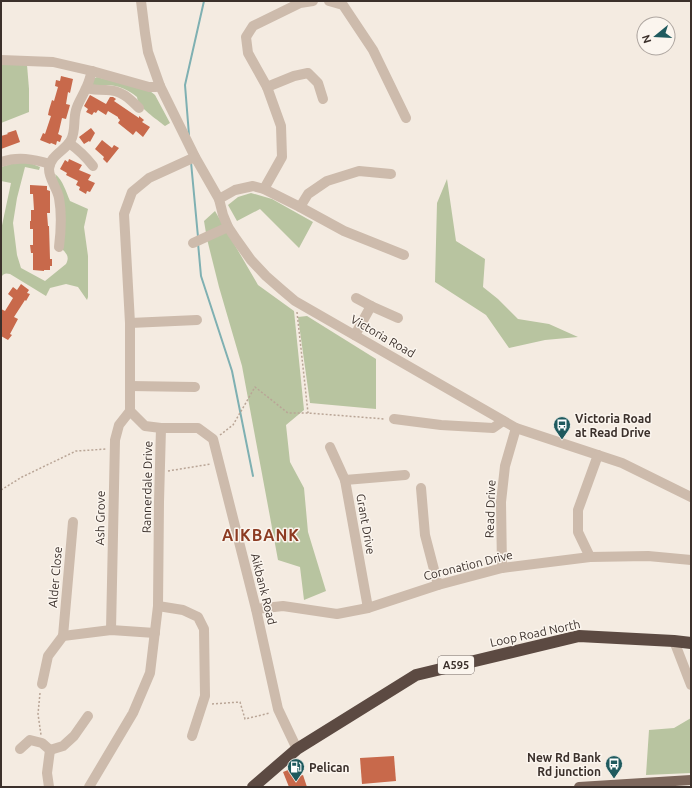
<svg xmlns="http://www.w3.org/2000/svg" width="692" height="788" font-family="Ubuntu,sans-serif">
  <rect width="100%" height="100%" fill="#f4ebe1"/>
  <g fill="#b8c4a0">
    <polygon points="1,64 27,65 29,89 29,112 1,123"/>
    <path d="M97 77 150 91 155 95 170 123 165 126C157 119 138 108 137 97 129 90 118 85 107 85 102 85 98 86 93 87V79Z"/>
    <path d="M14 163H30L40 167 39 170 25 167 17 198 13 223 17 255 21 268 45 281 66 264C69 258 68 255 63 250L56 178 55 174C63 180 66 192 70 201L88 209 84 227 88 256V297L87 300 78 287 66 284 50 288 46 296 10 274C6 273 4 273 1 277V230L11 183 1 181V167Z"/>
    <polygon points="447,179 456,241 485,259 483,287 498,299 518,319 549,324 578,337 545,340 509,348 486,315 435,282 437,203"/>
    <polygon points="251,193 272,199 313,222 299,248 260,209 237,221 228,205 238,197"/>
    <polygon points="215,211 258,285 294,311 304,410 286,425 290,462 304,488 308,532 326,591 304,600 300,567 278,560 242,366 219,287 207,239 204,221"/>
    <polygon points="307,316 376,359 376,409 310,403 298,317"/>
    <polygon points="691,718 691,773 646,775 649,730 674,728"/>
  </g>
  <g fill="none" stroke-linecap="round" stroke-linejoin="round">
    <g stroke="#7fb0b2" stroke-width="2">
      <polyline points="189,135 185,85 204,1"/>
      <polyline points="191,162 198,237"/>
      <polyline points="198,243 201,276 232,371 253,476"/>
    </g>
  </g>
  <g fill="#c8694b">
    <polygon points="61,76 73,79 70,93 68,92 66,104 70,105 66,119 62,118 59,131 58,134 62,136 60,142 57,141 56,145 51,143 50,144 40,140 43,133 45,134 51,116 48,115 49,110 52,100 54,101 58,87 55,86 56,80 60,81"/>
    <polygon points="90,95 106,104 110,97 113,97 116,99 114,101 139,118 139,116 144,120 142,122 150,127 143,137 136,131 133,135 118,123 120,120 118,118 118,117 108,111 106,115 98,110 96,113 94,112 92,115 86,112 88,109 84,106"/>
    <polygon points="91,128 95,133 90,142 89,141 84,144 79,137"/>
    <polygon points="16,130 20,142 1,149 1,136 8,134 7,133"/>
    <polygon points="102,140 112,148 114,145 119,148 107,163 103,159 104,157 95,149"/>
    <polygon points="69,159 82,165 79,170 91,175 88,180 95,183 90,192 87,191 86,194 79,190 80,187 76,185 78,181 66,175 67,173 60,169 65,160 68,162"/>
    <polygon points="30,185 47,186 47,190 50,191 50,213 47,213 48,226 49,226 50,259 52,259 52,266 50,266 50,270 44,270 44,271 33,270 33,253 31,253 30,245 33,245 33,229 30,229 30,221 31,221 31,210 34,210 33,194 30,194"/>
    <polygon points="21,284 29,290 27,293 30,294 26,301 25,300 14,317 18,319 10,334 12,335 8,340 1,336 1,309 5,311 13,298 8,294 13,287 17,290"/>
    <polygon points="394,756 396,781 362,784 360,758"/>
    <polygon points="293,768 296,777 303,775 307,787 289,787 283,772"/>
  </g>
  <g fill="none" stroke-linecap="round" stroke-linejoin="round">
    <g stroke="#b9a596" stroke-width="1.5" stroke-dasharray="2 2" stroke-linecap="butt">
      <polyline points="297,312 308,413"/>
      <polyline points="220,435 233,425 255,387 288,413 308,413 385,419"/>
      <polyline points="168,471 211,464"/>
      <polyline points="1,490 22,477 76,451 107,449"/>
      <polyline points="40,693 38,714 41,735"/>
      <polyline points="212,704 240,702 245,719 270,713"/>
    </g>
    <g stroke="#cdbbac" stroke-width="10">
      <polyline points="141,1 145,33 148,52 160,86 195,157 219,199 223,215 228,227 236,239 251,260 266,276 282,290 295,301 516,428 622,463 691,497"/>
      <polyline points="329,1 343,5 373,50 406,118"/>
      <polyline points="1,60 53,62 92,71 149,87 155,87 160,86"/>
      <polyline points="267,87 294,76 308,73 318,83 323,99"/>
      <path d="M87 88C93 90 99 90 106 90 121 90 129 98 139 108"/>
      <path d="M69 143C79 150 86 157 93 166"/>
      <path d="M1 162C18 156 33 159 50 164"/>
      <polyline points="264,189 282,157 281,126 267,87 248,53 246,37 253,26 300,3 313,1"/>
      <polyline points="219,199 235,190 253,186 264,189 300,207 344,231 404,255"/>
      <polyline points="300,207 308,194 327,181 359,171 391,174"/>
      <polyline points="193,243 228,227"/>
      <path d="M59 247C61 231 62 214 59 198 57 188 49 179 49 169 50 155 65 151 71 140 76 130 73 121 76 110 78 102 83 96 86 88 89 83 90 77 92 71"/>
      <polyline points="356,298 371,306 398,318"/>
      <polyline points="130,323 197,320"/>
      <polyline points="355,335 371,306"/>
      <polyline points="130,386 195,387"/>
      <polyline points="394,419 441,425 493,428 503,421"/>
      <polyline points="161,428 198,428 213,439 256,609 278,709 297,749"/>
      <polyline points="330,447 345,480 368,608"/>
      <polyline points="345,480 405,475"/>
      <polyline points="421,488 425,535 438,585"/>
      <polyline points="590,557 578,532 578,510 598,455"/>
      <polyline points="502,568 501,502 505,466 516,428"/>
      <polyline points="158,606 183,610 198,617 204,629 205,696 192,736"/>
      <polyline points="256,609 283,606 337,614 368,608 438,585 502,568 590,557 648,556 691,560"/>
      <polyline points="111,630 115,440 119,425 130,411"/>
      <polyline points="63,636 73,522"/>
      <polyline points="674,641 691,685"/>
      <polyline points="42,684 48,656 63,636 111,630 155,633"/>
      <polyline points="20,749 30,740 42,743 50,750 47,773 49,787"/>
      <polyline points="50,750 63,746 74,736 88,716"/>
      <polyline points="89,787 133,713 150,673 158,606 159,502 161,428 145,426 130,411 130,323 124,214 132,192 149,178 195,157"/>
    </g>
    <polyline stroke="#7d675c" stroke-width="10" points="579,787 691,780"/>
    <polyline stroke="#5c4a42" stroke-width="12" points="253,787 297,749 416,675 579,636 674,641 691,643"/>
  </g>
  <defs>
    <g id="bus-pin" transform="scale(0.9)"><path d="M0 17L-7.5 6A9.5 9.5 0 1 1 7.5 6Z" fill="#1f5a5e" stroke="#fbf5ee"/><path d="M-5-6H5V4H4V6H2V4H-2V6H-4V4H-5ZM-3.5-4V0h7V-4ZM-3.5 1.2v1.5H-2V1.2ZM2 1.2v1.5H3.5V1.2Z" fill="#fff"/></g>
    <g id="fuel-pin" transform="scale(0.9)"><path d="M0 17L-7.5 6A9.5 9.5 0 1 1 7.5 6Z" fill="#1f5a5e" stroke="#fbf5ee"/><path d="M-5.5-6h7V0h2V4h1.3V-2.5L3-4.5l.8-.8L6-3V5H2.5V1h-1V6h-7ZM-4.2-4.7v3.2H.2V-4.7Z" fill="#fff"/></g>
  </defs>
  <g fill-rule="evenodd">
    <use href="#bus-pin" x="562" y="425"/>
    <use href="#bus-pin" x="614" y="764"/>
    <use href="#fuel-pin" x="296" y="767"/>
  </g>
  <g text-anchor="middle" dominant-baseline="central" stroke-width="3" stroke-linejoin="round" paint-order="stroke">
    <rect fill="#fbf5ee" stroke="#756b66" stroke-width="1" x="438" y="656" width="36" height="18" rx="3"/>
    <g font-size="11" font-weight="bold" fill="#3b302b">
      <text x="456" y="665">A595</text>
    </g>
    <g font-size="12" fill="#3b302b" stroke="#fbf5ee">
      <text transform="translate(383 336) rotate(30)">Victoria Road</text>
      <text transform="translate(147 487) rotate(-89)">Rannerdale Drive</text>
      <text transform="translate(490 509) rotate(-88)">Read Drive</text>
      <text transform="translate(100 518) rotate(-89)">Ash Grove</text>
      <text transform="translate(366 524) rotate(80)">Grant Drive</text>
      <text transform="translate(468 565) rotate(-14)">Coronation Drive</text>
      <text transform="translate(55 577) rotate(-85)">Alder Close</text>
      <text transform="translate(264 589) rotate(76)">Aikbank Road</text>
      <text transform="translate(535 633) rotate(-12)">Loop Road North</text>
    </g>
    <g font-size="12" font-weight="bold" fill="#3b302b" stroke="#fbf5ee" text-anchor="start">
      <text x="575" y="418">Victoria Road<tspan x="575" dy="14">at Read Drive</tspan></text>
      <text x="601" y="757" text-anchor="end">New Rd Bank<tspan x="601" dy="14">Rd junction</tspan></text>
      <text x="309" y="767">Pelican</text>
    </g>
    <g font-size="16" font-weight="bold" letter-spacing="1" fill="#8c3b22" stroke="#fbf5ee">
      <text x="261" y="535">AIKBANK</text>
    </g>
  </g>
  <rect width="692" height="788" fill="none" stroke="#3b302b" stroke-width="4"/>
  <g transform="translate(656 36) rotate(252)"><circle r="19" fill="#fbf5ee" stroke="#aea6a0"/>
  <path d="M0-3L7 15L0 10L-7 15Z" fill="#1f5a5e"/>
  <text y="-6" font-size="11" font-weight="bold" text-anchor="middle" fill="#3b302b">N</text>
  </g>
</svg>
